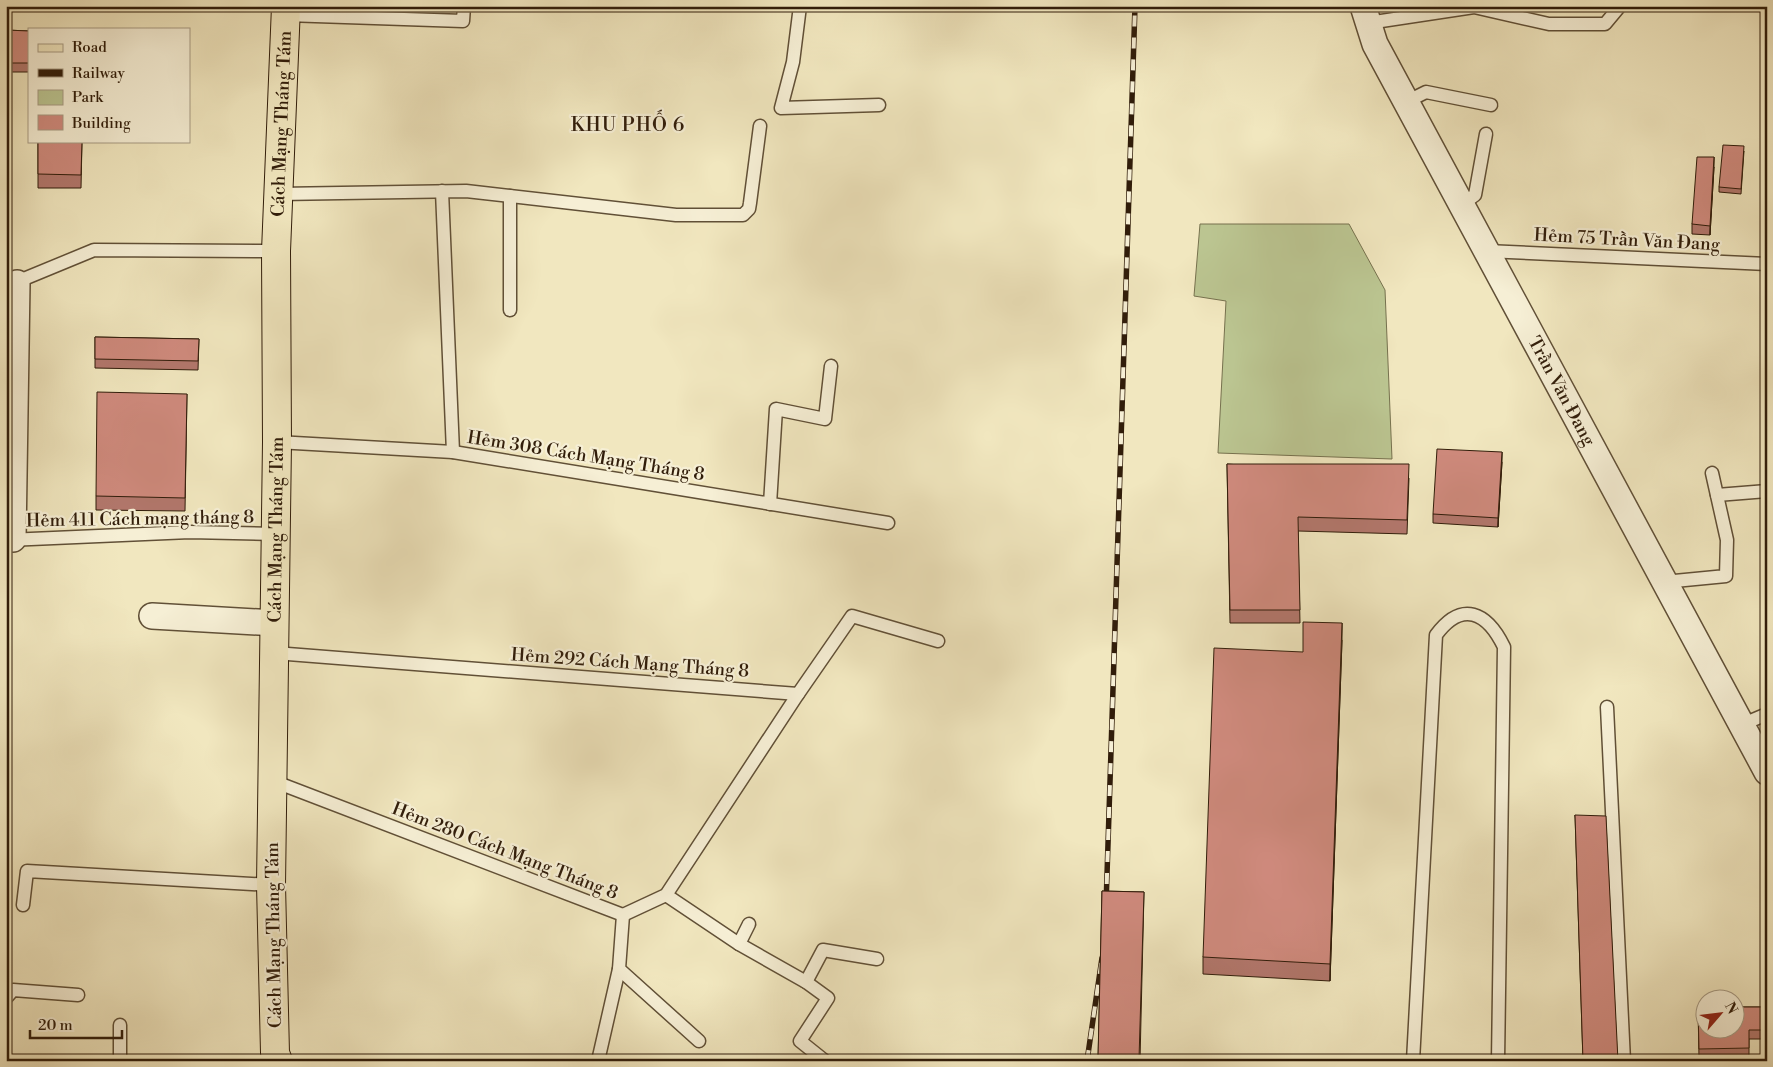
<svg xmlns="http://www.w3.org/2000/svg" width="1773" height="1067" font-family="'Libre Bodoni',serif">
  <rect width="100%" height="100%" fill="#f1e7bf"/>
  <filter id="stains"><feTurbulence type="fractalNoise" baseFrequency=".004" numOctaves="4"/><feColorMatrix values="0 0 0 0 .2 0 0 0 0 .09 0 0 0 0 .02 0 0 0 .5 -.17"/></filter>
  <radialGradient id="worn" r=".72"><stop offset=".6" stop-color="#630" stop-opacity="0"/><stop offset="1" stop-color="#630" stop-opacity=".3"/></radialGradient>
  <polygon fill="#bbc591" stroke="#76714e" points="1200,224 1349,224 1385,290 1392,459 1218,453 1226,301 1194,296"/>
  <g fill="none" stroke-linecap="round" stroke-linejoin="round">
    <g stroke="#615037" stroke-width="15">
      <g id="service">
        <polyline points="800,6 793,62 781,108 879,105"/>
        <polyline points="286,15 463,21 464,6"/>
        <polyline points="1368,23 1474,7 1549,24 1605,24 1620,6"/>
        <polyline points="1406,102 1426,92 1491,105"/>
        <polyline points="442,191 453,452"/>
        <polyline points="279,194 466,191 676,215 743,215 749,209 750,203 760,126"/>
        <polyline points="1461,205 1475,195 1486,134"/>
        <polyline points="1486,251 1767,264"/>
        <polyline points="14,283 94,250 276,251"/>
        <polyline points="510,310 510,196"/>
        <polyline points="277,442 453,452 888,523"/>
        <polyline points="1717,495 1767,491"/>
        <polyline points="770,504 776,409 825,419 831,366"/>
        <polyline points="8,540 190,532 275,534"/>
        <polyline points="1664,582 1726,576 1727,540 1712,473"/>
        <polyline points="275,653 798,694 852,616 938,641"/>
        <polyline points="1607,707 1624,1061"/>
        <polyline points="1741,725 1767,714"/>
        <polyline points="273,781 623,915 666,895 798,694"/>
        <polyline points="666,895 739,944 806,982 828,998 800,1041 825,1061"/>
        <polyline points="23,905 27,871 271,885"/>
        <polyline points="623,915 619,969 699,1041"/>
        <polyline points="739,944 749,924"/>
        <polyline points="806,982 823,950 877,959"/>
        <polyline points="6,998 13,990 78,995"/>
        <polyline points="120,1025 120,1061"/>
        <polyline points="598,1061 619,969"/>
        <path d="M1413 1061 1436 635C1462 600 1487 612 1504 647L1498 1061"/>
      </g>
    </g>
    <g stroke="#615037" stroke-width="28">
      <g id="minor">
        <path id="s1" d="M1363 6 1375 44 1767 772"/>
        <polyline points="13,539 17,283"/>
        <polyline points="152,616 275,623"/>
      </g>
    </g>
    <g stroke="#311d0a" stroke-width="30">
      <g id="primary">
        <path id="s2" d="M278 1061 275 1053 271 885 277 442 276 251 286 6"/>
      </g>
    </g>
    <use href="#service" stroke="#f6efd5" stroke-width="12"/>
    <use href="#minor" stroke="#f6efd5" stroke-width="25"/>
    <use href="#primary" stroke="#f1e7bf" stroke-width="28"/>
    <g stroke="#311d0a" stroke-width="5.5">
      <g id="rail">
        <polyline points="1106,906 1135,6"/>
        <polyline points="1087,1061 1102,958"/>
      </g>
    </g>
    <use href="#rail" stroke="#f6efd5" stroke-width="4" stroke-dasharray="11" stroke-linecap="butt"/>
  </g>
  <g fill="#b2776c" stroke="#311d0a">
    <polygon points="6,30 29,31 29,72 6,72"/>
    <polygon points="38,141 82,141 81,188 38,188"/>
    <polygon points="1744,151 1741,194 1719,192 1719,187"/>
    <polygon points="1714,167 1710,235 1692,234 1692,224"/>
    <polygon points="95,337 199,339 198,370 95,368"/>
    <polygon points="187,394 185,511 96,510 96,496"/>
    <polygon points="1502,462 1498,527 1433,523 1433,514"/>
    <polygon points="1227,464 1409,478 1407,534 1298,531 1300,623 1230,623"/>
    <polygon points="1342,640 1330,981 1203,974 1203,957 1303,652"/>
    <polygon points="1575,815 1618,1061 1583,1061"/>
    <polygon points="1102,891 1144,892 1140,1061 1098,1061"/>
    <polygon points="1698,1007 1766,1007 1766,1039 1749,1039 1749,1057 1699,1058"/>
  </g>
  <g fill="#916158" stroke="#311d0a">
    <polygon points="1714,157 1714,167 1710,235 1710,226"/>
    <polygon points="1502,452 1502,462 1498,527 1498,518"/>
    <polygon points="1342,623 1342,640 1330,981 1330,964"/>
  </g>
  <g fill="#cf8a7d" stroke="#311d0a">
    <polygon points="6,30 29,31 29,63 6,63"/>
    <polygon points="38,141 82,141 81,175 38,174"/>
    <polygon points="1723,145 1744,146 1741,189 1719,187"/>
    <polygon points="1697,157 1714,157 1710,226 1692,224"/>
    <polygon points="95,337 199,339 198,361 95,359"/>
    <polygon points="97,392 187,394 185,498 96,496"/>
    <polygon points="1437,449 1502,452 1498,518 1433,514"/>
    <polygon points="1227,464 1409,464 1407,520 1298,517 1300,610 1230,610"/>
    <polygon points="1303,622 1342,623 1330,964 1203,957 1214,648 1303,652"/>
    <polygon points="1575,815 1606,816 1618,1061 1583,1061"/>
    <polygon points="1102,891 1144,892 1139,1059 1098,1058"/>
    <polygon points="1698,1007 1706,1007 1706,1030 1736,1030 1736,1007 1766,1007 1766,1030 1749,1030 1749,1048 1699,1049"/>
  </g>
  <g text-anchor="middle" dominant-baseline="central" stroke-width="4.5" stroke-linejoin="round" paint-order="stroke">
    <g font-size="18" fill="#311d0a" stroke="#f6efd5">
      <text stroke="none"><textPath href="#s2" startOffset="938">Cách Mạng Tháng Tám</textPath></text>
      <text transform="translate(1627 240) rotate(3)">Hẻm 75 Trần Văn Ðang</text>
      <text stroke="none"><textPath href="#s1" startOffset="434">Trần Văn Ðang</textPath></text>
      <text transform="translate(586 456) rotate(9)">Hẻm 308 Cách Mạng Tháng 8</text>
      <text transform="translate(140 519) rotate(-1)">Hẻm 411 Cách mạng tháng 8</text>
      <text stroke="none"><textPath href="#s2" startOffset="532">Cách Mạng Tháng Tám</textPath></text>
      <text transform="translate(630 663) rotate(4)">Hẻm 292 Cách Mạng Tháng 8</text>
      <text transform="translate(505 851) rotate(21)">Hẻm 280 Cách Mạng Tháng 8</text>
      <text transform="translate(274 935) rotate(-91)">Cách Mạng Tháng Tám</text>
    </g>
    <g font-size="19" letter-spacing="1" fill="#311d0a" stroke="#f6efd5">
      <text x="628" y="125">KHU PHỐ 6</text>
    </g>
  </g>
  <rect width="1773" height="1067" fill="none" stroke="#f1e7bf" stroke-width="25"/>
  <rect x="8" y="8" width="1758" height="1052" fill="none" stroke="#311d0a" stroke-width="2.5"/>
  <rect x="12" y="12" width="1748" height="1042" fill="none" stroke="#311d0a"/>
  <rect x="28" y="28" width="162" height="115" fill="#f6efd5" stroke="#a79b84"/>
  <rect x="38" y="44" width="25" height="8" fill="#f1e7bf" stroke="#a79b84"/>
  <text x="72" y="52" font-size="15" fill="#311d0a">Road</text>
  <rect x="38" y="69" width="25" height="8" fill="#311d0a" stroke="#a79b84"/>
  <text x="72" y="78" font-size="15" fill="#311d0a">Railway</text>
  <rect x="38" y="90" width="25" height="15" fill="#bbc591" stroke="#a79b84"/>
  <text x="72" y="102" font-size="15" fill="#311d0a">Park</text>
  <rect x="38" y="115" width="25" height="15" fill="#cf8a7d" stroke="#a79b84"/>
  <text x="72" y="128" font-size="15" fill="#311d0a">Building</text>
  <g transform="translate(1720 1014) rotate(62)"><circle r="24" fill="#f6efd5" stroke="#a79b84"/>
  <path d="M0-4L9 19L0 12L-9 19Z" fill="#8f2418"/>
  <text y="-8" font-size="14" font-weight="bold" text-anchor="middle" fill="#311d0a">N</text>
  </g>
  <path d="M30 1030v8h92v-8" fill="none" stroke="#311d0a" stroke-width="2.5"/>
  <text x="38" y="1030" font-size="15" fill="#311d0a" stroke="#f6efd5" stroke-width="4" paint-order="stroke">20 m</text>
  <rect width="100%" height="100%" filter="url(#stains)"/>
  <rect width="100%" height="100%" fill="url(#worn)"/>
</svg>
